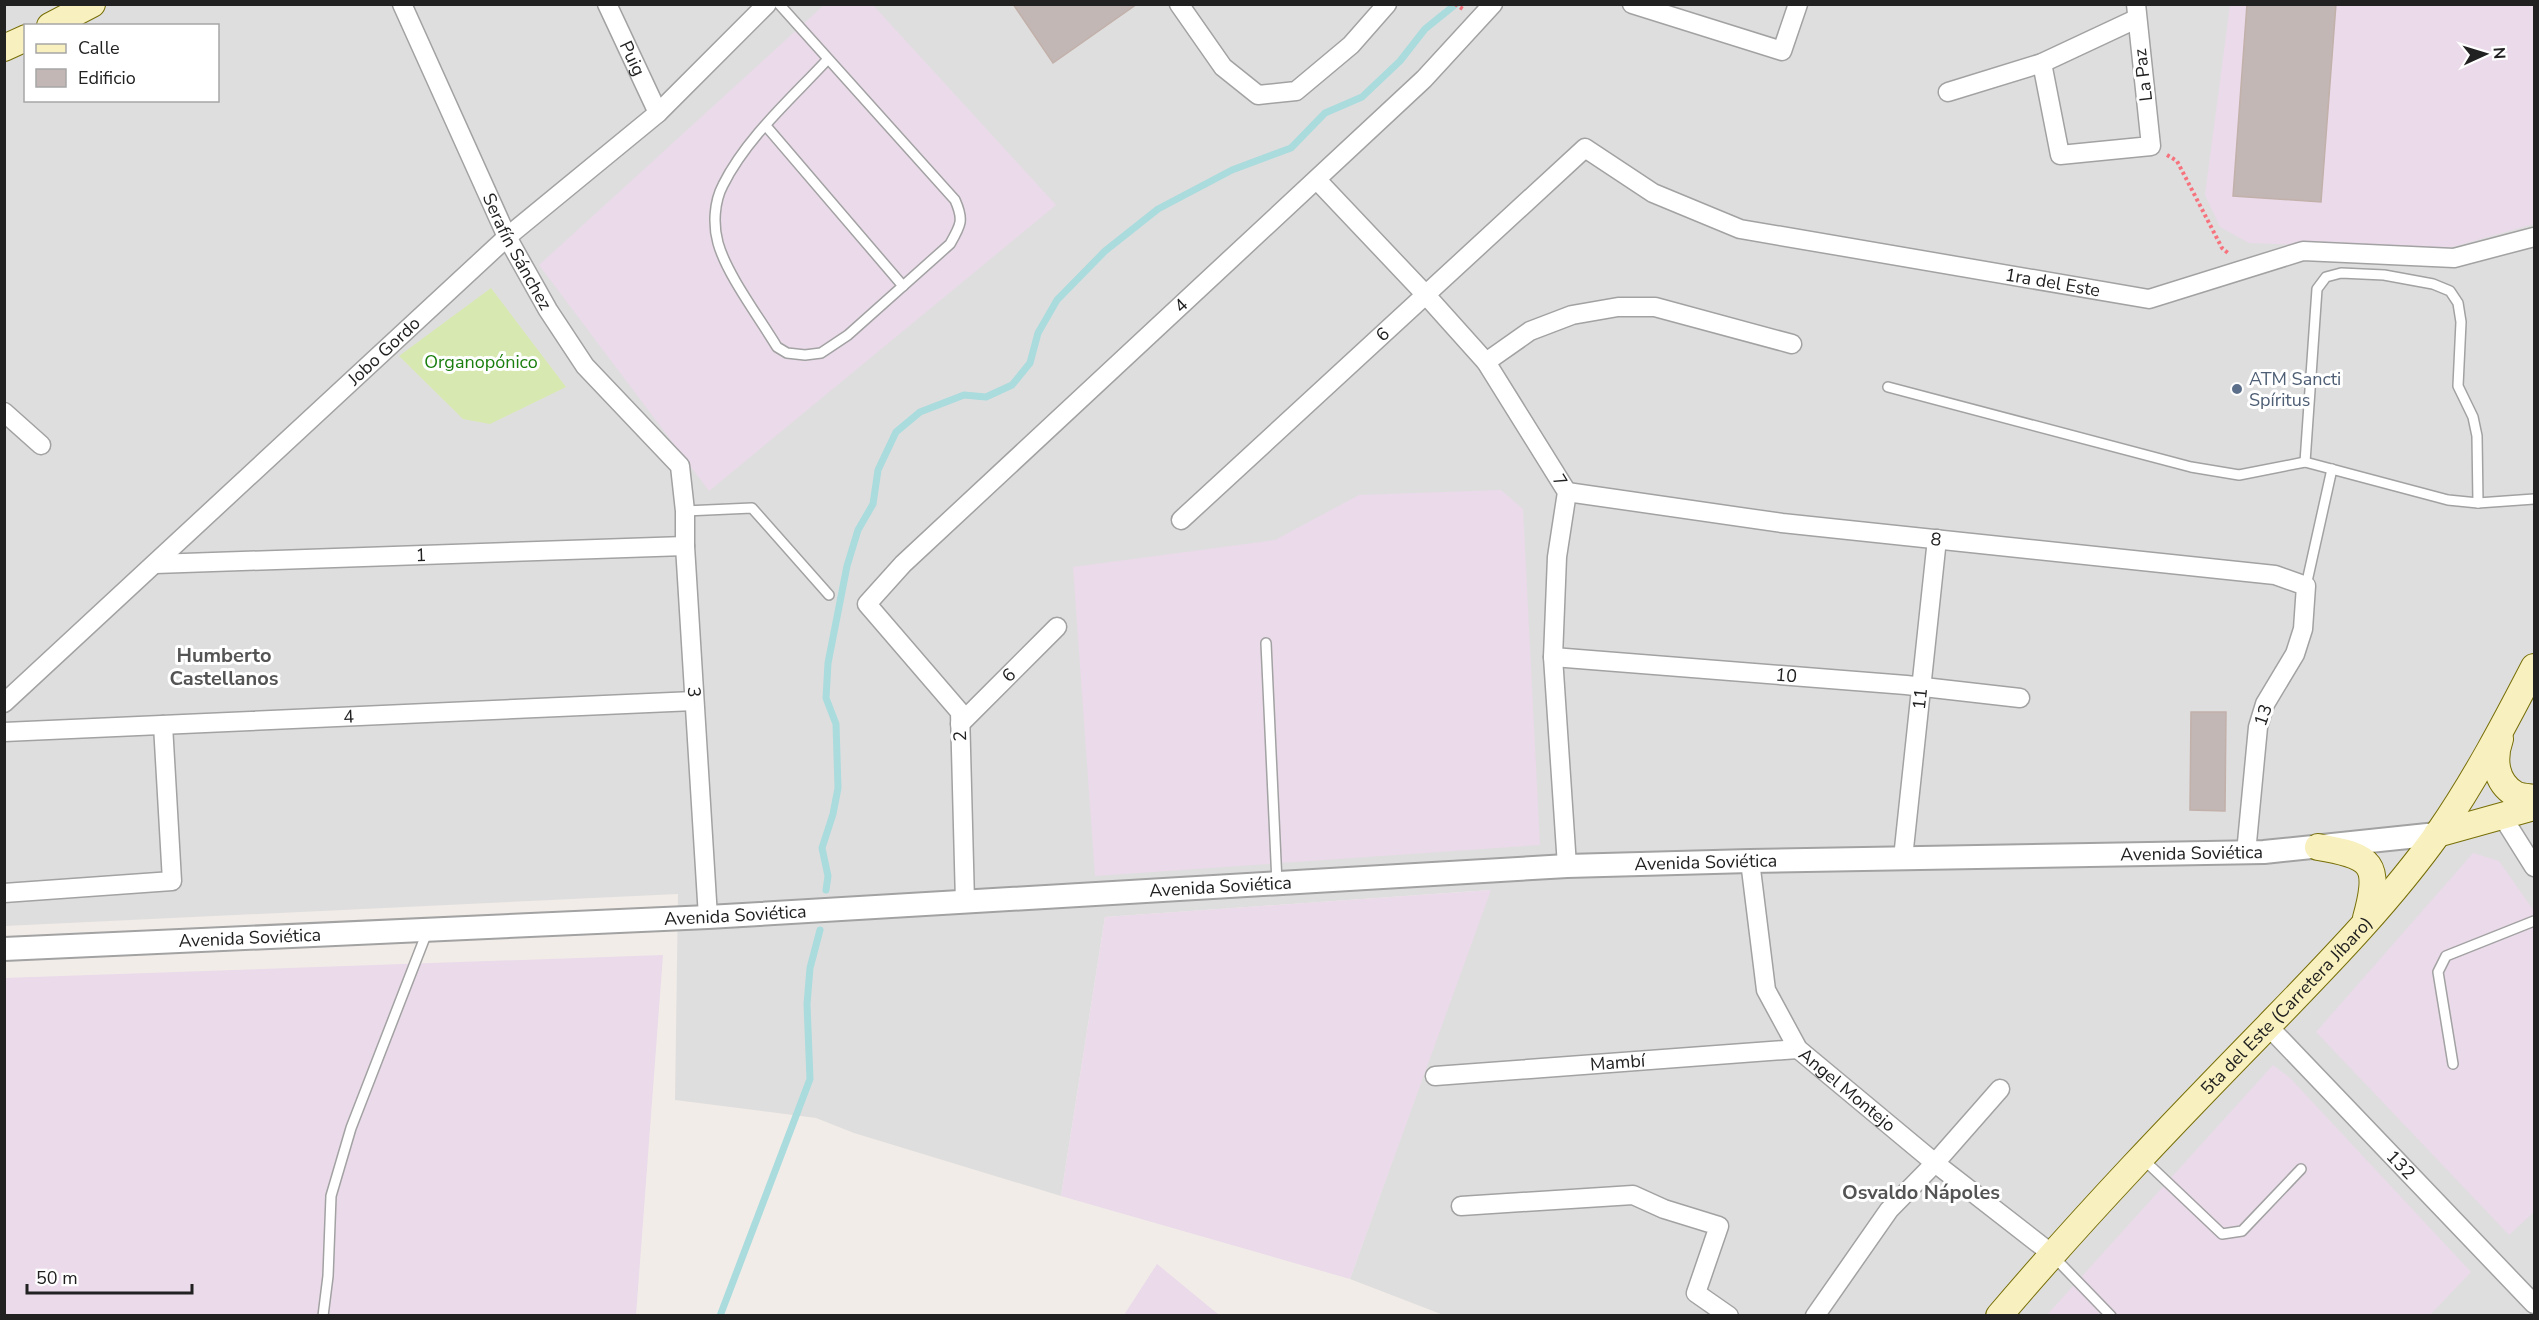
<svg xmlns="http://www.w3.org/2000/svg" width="2539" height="1320" font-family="'Nunito Sans',sans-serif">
  <rect width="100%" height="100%" fill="#f1ece8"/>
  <path fill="#dfdede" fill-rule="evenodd" d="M4 5H2534V1315L1446 1316 1350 1279 1490 890 1105 917 1061 1196 854 1133 816 1118 675 1100 678 894 5 926ZM26 26H218V100H26Z"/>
  <g fill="#eadaea">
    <polygon points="824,5 873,5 1056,205 709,491 539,265"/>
    <polygon points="2230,5 2534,5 2534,224 2442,250 2249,243 2220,227 2205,195"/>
    <polygon points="1501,490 1523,509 1540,845 1095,876 1073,567 1275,540 1359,495"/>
    <polygon points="2473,853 2499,861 2534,911 2534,1212 2509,1235 2316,1032"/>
    <polygon points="1491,890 1350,1279 1061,1196 1105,917"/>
    <polygon points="663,955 636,1315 5,1315 4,978"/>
    <polygon points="2273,1065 2290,1078 2471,1272 2430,1315 2046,1316"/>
    <polygon points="1157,1264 1219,1315 1124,1315"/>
  </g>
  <polygon fill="#d7e9b0" points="491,288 566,387 490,424 463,419 399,356"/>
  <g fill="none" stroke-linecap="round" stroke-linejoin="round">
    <g stroke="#aadbdd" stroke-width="7">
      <polyline points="826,890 828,876 822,848 833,814 838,788 836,724 826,698 828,663 847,566 858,530 873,504 878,470 896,432 920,412 964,395 986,397 1012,385 1030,363 1038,333 1057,300 1105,251 1158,209 1232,170 1291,148 1325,113 1362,97 1400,61 1425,29 1456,4"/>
      <polyline points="720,1316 810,1079 807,1004 810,968 820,930"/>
    </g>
  </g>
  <g fill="#c2b7b4" stroke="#c2b0aa" stroke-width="1.5">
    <polygon points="1013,4 1137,4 1053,63"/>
    <polygon points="2247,4 2336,4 2321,202 2233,196"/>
    <polygon points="2191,712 2226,712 2225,811 2190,810"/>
  </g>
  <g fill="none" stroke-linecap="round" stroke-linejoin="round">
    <g stroke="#a2a2a2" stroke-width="12">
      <g id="service">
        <path d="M779 4 955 200C964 220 961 225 950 244L848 335 821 353 805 355 787 353 777 347C759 317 727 275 718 243 713 225 714 202 723 185 747 137 792 98 828 59"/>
        <polyline points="766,126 903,286"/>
        <polyline points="1888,387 2191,467 2239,475 2305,462 2448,500 2478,503 2534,499"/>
        <polyline points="2305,462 2317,289 2326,277 2341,273 2384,275 2433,284 2450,291 2458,303 2461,322 2458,386 2473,417 2477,436 2478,503"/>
        <polyline points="685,511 752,508 829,595"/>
        <polyline points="2306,586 2332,469"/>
        <polyline points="1266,643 1277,883"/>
        <polyline points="2453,1064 2438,972 2446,956 2534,921"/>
        <polyline points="2142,1158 2222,1234 2242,1231 2301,1169"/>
        <polyline points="2053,1256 2111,1316"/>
        <polyline points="323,1316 328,1276 331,1196 351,1128 427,932"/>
      </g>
    </g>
    <g stroke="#a2a2a2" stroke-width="21">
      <g id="minor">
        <path id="s1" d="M402 4 507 237 548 310 585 366 680 466 685 511V546L708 917"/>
        <path id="s2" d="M607 4 658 113"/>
        <polyline points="1179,4 1223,67 1258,95 1296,91 1351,45 1387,4"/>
        <polyline points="1632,4 1782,51 1798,4"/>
        <polyline points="2042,63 2060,155 2151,146 2136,4"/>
        <polyline points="1948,92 2042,63 2136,19"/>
        <path id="s3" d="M1317 180 1425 294 1486 362 1567 492 1557 557 1553 657 1567 866"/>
        <polyline points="1486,362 1530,331 1572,315 1618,307 1655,307 1792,344"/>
        <polyline points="4,412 41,445"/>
        <path id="s4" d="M1567 492 1782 523 2275 575 2306 586 2303 629 2295 654 2265 704 2258 727 2246 853"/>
        <path id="s5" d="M1181 520 1585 148 1653 193 1740 229 2149 299 2303 251 2454 258 2534 237"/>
        <path id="s6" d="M155 564 685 546"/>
        <path id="s7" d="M1553 657 1906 685 2020 698"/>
        <path id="s8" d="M4 703 507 237 658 113 767 4"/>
        <path id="s9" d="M960 724 1057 627"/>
        <path id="s10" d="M4 732 694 701"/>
        <polyline points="2502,816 2534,867"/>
        <path id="s11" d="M1903 858 1937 539"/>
        <path id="s12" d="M1750 861 1766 990 1798 1049 1935 1163 2052 1254"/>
        <polyline points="4,893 172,881 163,725"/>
        <path id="s13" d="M965 902 960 712 867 604 903 564 1424 79 1493 4"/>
        <path id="s14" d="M2268 1026 2534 1304"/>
        <path id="s15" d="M1435 1076 1798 1049"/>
        <polyline points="1461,1206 1633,1195 1664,1209 1719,1226 1696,1293 1729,1316"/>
        <polyline points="1815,1316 1889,1210 1935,1163 2000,1089"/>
      </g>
    </g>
    <g stroke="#a2a2a2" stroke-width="26">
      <g id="tertiary">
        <path id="s16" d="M4 949 708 917 1567 866 1750 861 2264 852 2437 834"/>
      </g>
    </g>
    <g stroke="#776f08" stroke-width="28">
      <g id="secondary">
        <polyline points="50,26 92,4"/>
        <polyline points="4,48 26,38"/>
        <path d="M2500 739C2493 759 2495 782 2515 794 2520 797 2529 797 2534 798"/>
        <polyline points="2437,834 2534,807"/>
        <path d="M2318 847C2373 856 2381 864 2366 918"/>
        <path id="s17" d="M1999 1316C2084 1216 2176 1120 2268 1026 2328 964 2389 902 2439 832 2475 780 2505 723 2534 667"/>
      </g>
    </g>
    <g stroke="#f6737e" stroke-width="4" stroke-dasharray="3 3" stroke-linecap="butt">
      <polyline points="1455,4 1463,9"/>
      <polyline points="2167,155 2177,161 2222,248 2229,254"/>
    </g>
    <use href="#service" stroke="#fff" stroke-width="9"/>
    <use href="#minor" stroke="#fff" stroke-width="18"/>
    <use href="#tertiary" stroke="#fff" stroke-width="22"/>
    <use href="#secondary" stroke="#f8f0be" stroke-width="26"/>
  </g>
  <circle fill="#5c6f8a" stroke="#fff" stroke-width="2" cx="2237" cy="389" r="6"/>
  <g text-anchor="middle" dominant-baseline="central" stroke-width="6" stroke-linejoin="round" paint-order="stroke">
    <g font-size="18" fill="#212121" stroke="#fff">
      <text stroke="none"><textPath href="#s2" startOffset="60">Puig</textPath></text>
      <text transform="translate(2143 75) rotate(-97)">La Paz</text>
      <text stroke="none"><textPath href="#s1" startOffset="273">Serafín Sánchez</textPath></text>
      <text stroke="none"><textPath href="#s5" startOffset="1042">1ra del Este</textPath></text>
      <text stroke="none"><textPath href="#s13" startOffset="766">4</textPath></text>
      <text stroke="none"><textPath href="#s5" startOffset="274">6</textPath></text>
      <text stroke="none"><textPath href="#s8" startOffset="518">Jobo Gordo</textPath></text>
      <text stroke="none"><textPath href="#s3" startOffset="388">7</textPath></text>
      <text stroke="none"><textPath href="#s4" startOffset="372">8</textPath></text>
      <text stroke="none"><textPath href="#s6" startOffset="266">1</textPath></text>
      <text stroke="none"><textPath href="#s9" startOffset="69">6</textPath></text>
      <text stroke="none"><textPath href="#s7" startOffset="234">10</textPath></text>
      <text stroke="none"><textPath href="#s1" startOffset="771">3</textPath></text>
      <text stroke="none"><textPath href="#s11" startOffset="160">11</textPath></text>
      <text transform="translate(2263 715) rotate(-71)">13</text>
      <text stroke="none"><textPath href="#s10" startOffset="345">4</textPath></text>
      <text transform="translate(960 736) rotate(-92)">2</text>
      <text stroke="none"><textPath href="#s16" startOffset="2190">Avenida Soviética</textPath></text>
      <text stroke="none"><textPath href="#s16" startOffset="1704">Avenida Soviética</textPath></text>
      <text stroke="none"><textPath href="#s16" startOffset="1218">Avenida Soviética</textPath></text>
      <text stroke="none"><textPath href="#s16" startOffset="732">Avenida Soviética</textPath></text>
      <text stroke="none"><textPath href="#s16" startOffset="246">Avenida Soviética</textPath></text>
      <text stroke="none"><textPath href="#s17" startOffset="423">5ta del Este (Carretera Jíbaro)</textPath></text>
      <text stroke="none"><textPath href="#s15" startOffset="183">Mambí</textPath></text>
      <text stroke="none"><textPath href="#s12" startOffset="261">Angel Montejo</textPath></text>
      <text stroke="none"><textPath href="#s14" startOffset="192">132</textPath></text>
    </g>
    <g font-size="18" fill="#1b7f0f" stroke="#fff">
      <text x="481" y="362">Organopónico</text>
    </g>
    <g font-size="18" fill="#4e5e75" stroke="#fff" text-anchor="start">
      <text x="2249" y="379">ATM Sancti<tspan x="2249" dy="21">Spíritus</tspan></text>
    </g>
    <g font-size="20" font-weight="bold" fill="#545454" stroke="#fff">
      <text x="224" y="655">Humberto<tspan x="224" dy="23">Castellanos</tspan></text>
      <text x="1921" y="1192">Osvaldo Nápoles</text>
    </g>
  </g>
  <rect width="2539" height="1320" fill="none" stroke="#212121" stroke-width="12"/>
  <rect x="24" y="24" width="195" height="78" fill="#ffffff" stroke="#a6a6a6" stroke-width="1.5"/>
  <rect x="36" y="44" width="30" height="9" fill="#f8f0be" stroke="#a6a6a6" stroke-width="1.5"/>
  <text x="78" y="54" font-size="18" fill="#212121">Calle</text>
  <rect x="36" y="69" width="30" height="18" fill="#c2b7b4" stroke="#a6a6a6" stroke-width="1.5"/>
  <text x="78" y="84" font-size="18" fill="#212121">Edificio</text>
  <g transform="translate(2485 54) rotate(86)" stroke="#ffffff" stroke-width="4.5" paint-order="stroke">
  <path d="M0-4.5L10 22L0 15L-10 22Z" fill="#212121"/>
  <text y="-9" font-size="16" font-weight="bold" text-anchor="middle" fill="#212121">N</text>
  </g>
  <path d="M27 1284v9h165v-9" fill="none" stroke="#212121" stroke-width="3"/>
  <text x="36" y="1284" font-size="18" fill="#212121" stroke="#ffffff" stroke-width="4.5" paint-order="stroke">50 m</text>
</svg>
